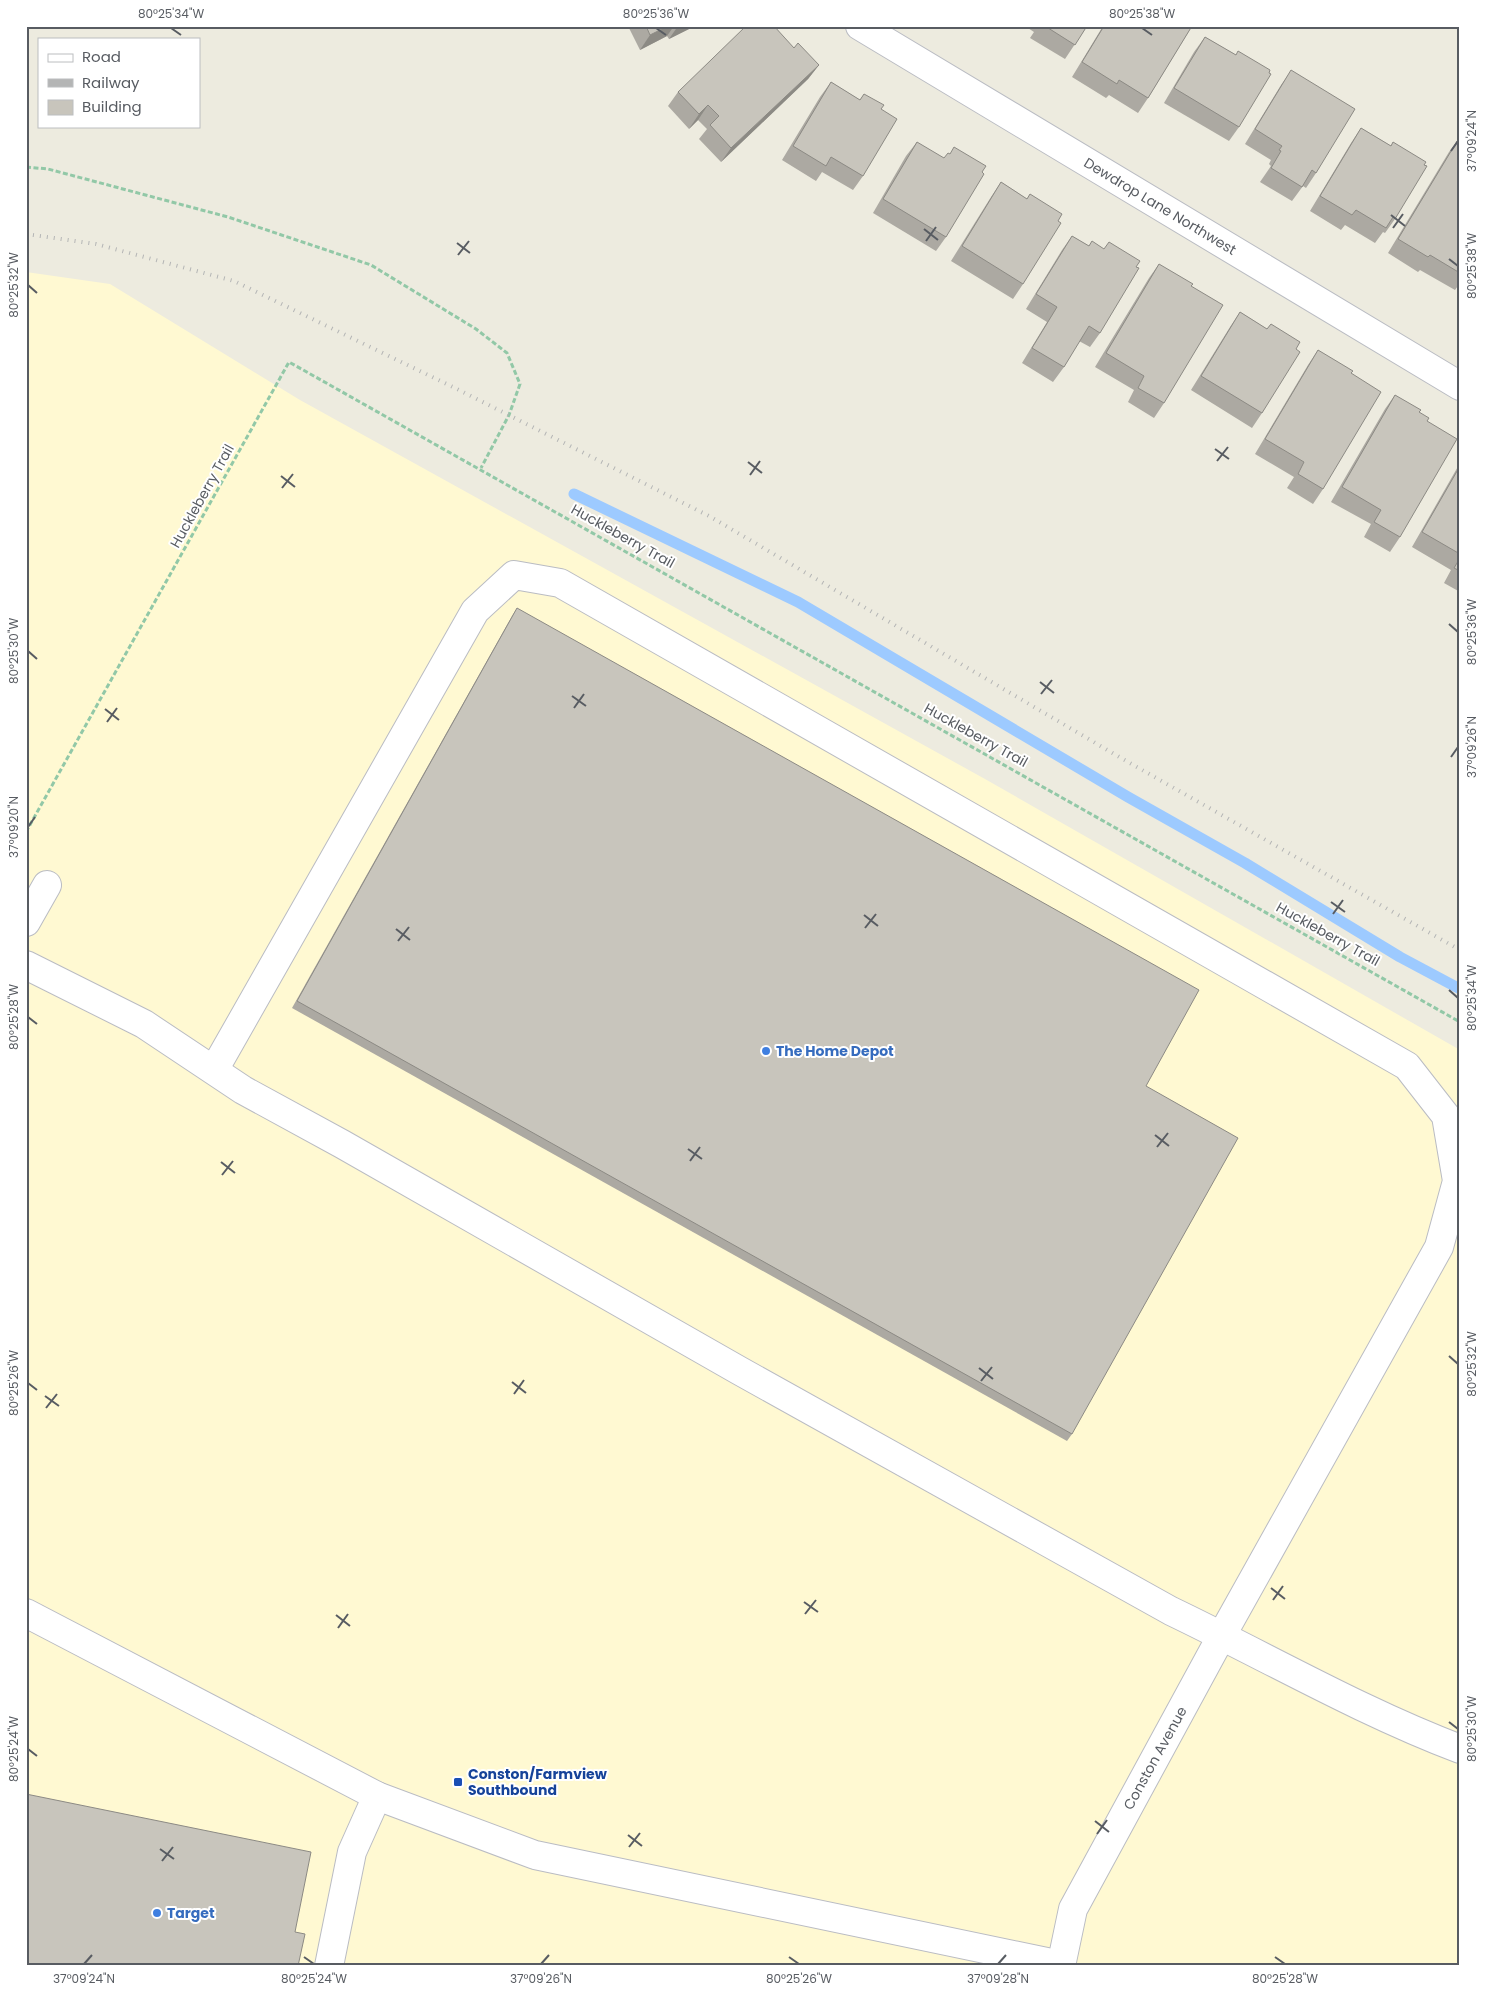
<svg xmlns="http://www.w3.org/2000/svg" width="1486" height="1992" font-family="Poppins,sans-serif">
  <rect width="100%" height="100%" fill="#edebdf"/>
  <polygon fill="#fff9d2" points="26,272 110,284 300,400 985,779 1460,1050 1460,1966 26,1966"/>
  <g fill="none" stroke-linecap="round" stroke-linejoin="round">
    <polyline stroke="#9dcaff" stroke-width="11" points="574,494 798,602 1128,797 1245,863 1400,957 1460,989"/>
    <g stroke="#babcc3" stroke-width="30">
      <g id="minor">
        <path id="s1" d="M860 26 1460 386"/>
        <polyline points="26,922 47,885"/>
        <path d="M26 965 144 1024 243 1090 342 1144 740 1371 1171 1611C1267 1657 1360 1711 1460 1749"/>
        <polyline points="214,1070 475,611 514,575 560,583 1407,1066 1446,1116 1457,1181 1439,1247 1222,1635 1073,1909 1061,1966"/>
        <polyline points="26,1613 377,1796 535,1855 1061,1965"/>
        <polyline points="329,1966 352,1852 377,1796"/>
      </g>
    </g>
    <g stroke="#92c8a7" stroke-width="3" stroke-dasharray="5 2.5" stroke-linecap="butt">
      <polyline points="26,167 48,169 228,217 371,265 476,329 507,353 520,384 509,415 481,468"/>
      <polyline points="26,832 289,362 1460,1022"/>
    </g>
    <use href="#minor" stroke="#fff" stroke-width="28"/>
    <polyline stroke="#b4b5b5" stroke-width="4" stroke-dasharray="1 6" stroke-linecap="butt" points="26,234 96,244 234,281 455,388 709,516 1121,758 1460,950"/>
  </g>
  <g fill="#aca9a2">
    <polygon points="628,26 695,26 669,39 667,36 640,50"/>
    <polygon points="1025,26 1087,26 1065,59 1030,38 1034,32"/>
    <polygon points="1103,26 1192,26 1148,98 1138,113 1109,95 1106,98 1072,77"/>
    <polygon points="1205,37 1236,55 1239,127 1229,141 1164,103 1194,52"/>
    <polygon points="794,48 819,65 808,79 721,162 699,139 707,129 698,120 689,129 668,106 678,92"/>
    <polygon points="1291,71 1316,173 1306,188 1303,186 1292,201 1260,182 1271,166 1269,164 1271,160 1245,144 1281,85"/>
    <polygon points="831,82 860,100 864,94 881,109 863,176 853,190 822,172 816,181 782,160 820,97"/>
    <polygon points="1361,128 1391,146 1393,142 1424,165 1395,219 1385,233 1383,232 1375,243 1345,225 1341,230 1310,211 1351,143"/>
    <polygon points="1459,138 1460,283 1455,290 1420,270 1418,272 1388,253 1449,152"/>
    <polygon points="917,142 946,237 936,251 873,213 906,156"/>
    <polygon points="1001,182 1027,199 1030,194 1023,284 1013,299 951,261 991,197"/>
    <polygon points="1072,236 1089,246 1092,241 1100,333 1090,347 1079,341 1064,367 1053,382 1022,363 1047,322 1026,309 1062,250"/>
    <polygon points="1159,264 1164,403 1154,418 1128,402 1134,390 1095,367 1149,278"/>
    <polygon points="1240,312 1267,329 1271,324 1296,349 1262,413 1252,428 1191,390 1230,327"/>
    <polygon points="1318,350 1351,374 1323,489 1313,504 1287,488 1294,477 1255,454 1308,365"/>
    <polygon points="1395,395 1419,412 1427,421 1400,537 1390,552 1364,537 1371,524 1331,502 1385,409"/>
    <polygon points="1460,463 1460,592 1444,583 1451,570 1412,547"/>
    <polygon points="517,608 1146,1086 1072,1434 1067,1441 292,1008 512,616"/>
  </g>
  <g fill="#8c8a84">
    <polygon points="668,26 674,26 667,36 640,50 650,35"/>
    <polygon points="678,26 695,26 669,39"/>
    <polygon points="819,65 808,79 721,162 731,148"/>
    <polygon points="708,105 698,120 689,129 699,114"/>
  </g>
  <g fill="#c8c5bc" stroke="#8c8a84">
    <polygon points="646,26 668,26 650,35"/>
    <polygon points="746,26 774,26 794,48 798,43 819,65 731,148 710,125 719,116 708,105 699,114 678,92"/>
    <polygon points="1045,26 1087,26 1075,45"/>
    <polygon points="1104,26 1192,26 1148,98 1119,80 1117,84 1082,62"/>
    <polygon points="1205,37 1236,55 1238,51 1270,70 1269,73 1271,74 1239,127 1174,88"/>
    <polygon points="1291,70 1355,109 1316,173 1312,170 1302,187 1271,168 1281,151 1279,150 1282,146 1255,129"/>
    <polygon points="831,82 860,100 864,94 884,105 881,109 897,119 863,176 831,157 826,166 793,146"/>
    <polygon points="1361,128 1391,146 1393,142 1426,162 1424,165 1427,166 1395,219 1393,217 1386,228 1356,210 1352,215 1320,196"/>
    <polygon points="1459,138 1460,138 1460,273 1430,255 1428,257 1398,239"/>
    <polygon points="917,142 944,158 948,153 950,154 954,147 986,166 982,172 984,174 946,237 883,199"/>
    <polygon points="1001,182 1027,199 1030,194 1062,214 1058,221 1061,223 1023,284 962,246"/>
    <polygon points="1072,236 1089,246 1092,241 1104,249 1109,242 1140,261 1136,267 1139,268 1100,333 1089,326 1064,367 1032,348 1057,307 1036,294"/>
    <polygon points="1159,264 1193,284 1191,286 1223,305 1164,403 1138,388 1144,376 1106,353"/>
    <polygon points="1240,312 1267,329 1271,324 1300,342 1296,349 1300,352 1262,413 1201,376"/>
    <polygon points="1318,350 1353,371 1351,373 1381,392 1323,489 1298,474 1304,462 1265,439"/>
    <polygon points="1395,395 1421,410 1419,412 1429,418 1427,421 1457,439 1400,537 1374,522 1381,510 1342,487"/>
    <polygon points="1460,466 1460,554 1422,532"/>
    <polygon points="1460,558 1460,571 1454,568"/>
    <polygon points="517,608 1199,990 1146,1086 1238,1138 1072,1434 297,1001"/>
    <polygon points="26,1794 311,1852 295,1932 305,1934 298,1966 26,1966"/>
  </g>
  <path fill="none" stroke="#585c62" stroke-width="2" d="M171 28 181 35M656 28 666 35M1142 28 1152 35M1451 151 1458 141M1391 215 1405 226M1393 228 1403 214M924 229 938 240M926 241 936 227M457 243 470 253M458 255 469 241M1449 259 1458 266M28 285 37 293M1215 449 1229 459M1217 461 1228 447M748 462 762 473M750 475 760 461M281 476 295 487M282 488 293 474M1449 624 1458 632M28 651 37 659M1040 682 1054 693M1041 694 1052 680M572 696 586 706M574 708 584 694M105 709 119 720M107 722 117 708M1451 757 1458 747M28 827 35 817M1331 902 1345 912M1333 914 1343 900M864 915 878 926M865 928 876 914M396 929 410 940M398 941 409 927M1449 990 1458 998M28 1017 37 1024M1155 1135 1169 1146M1157 1147 1168 1133M688 1149 702 1159M690 1161 700 1147M221 1162 235 1173M222 1175 233 1161M1449 1356 1458 1364M979 1368 993 1379M981 1381 992 1367M512 1382 526 1393M28 1383 37 1390M514 1394 524 1380M45 1396 59 1406M46 1408 57 1394M1271 1588 1285 1599M1273 1600 1283 1586M804 1602 818 1612M805 1614 816 1600M336 1615 350 1626M338 1628 348 1614M1449 1722 1458 1729M28 1749 37 1756M1095 1821 1109 1832M1097 1834 1107 1820M628 1835 642 1846M629 1847 640 1833M160 1849 174 1859M162 1861 173 1847M304 1957 314 1964M789 1957 799 1964M1275 1957 1285 1964M84 1964 92 1955M541 1964 549 1955M998 1964 1006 1955"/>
  <g fill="#3f7fe0" stroke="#fff" stroke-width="2">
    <circle cx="766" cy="1051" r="5"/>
    <circle cx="157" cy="1913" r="5"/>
  </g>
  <rect fill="#1a4fb4" stroke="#fff" stroke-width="2" x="453" y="1777" width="10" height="10" rx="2.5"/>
  <g text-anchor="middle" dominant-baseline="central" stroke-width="4" stroke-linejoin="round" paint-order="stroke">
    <g font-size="14" fill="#585c62" stroke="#fff">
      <text stroke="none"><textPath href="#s1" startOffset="350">Dewdrop Lane Northwest</textPath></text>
      <text transform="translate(202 496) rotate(-61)">Huckleberry Trail</text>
      <text transform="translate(623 536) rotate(29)">Huckleberry Trail</text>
      <text transform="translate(976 735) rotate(29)">Huckleberry Trail</text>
      <text transform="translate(1328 934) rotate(29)">Huckleberry Trail</text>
      <text transform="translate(1155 1758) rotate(-61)">Conston Avenue</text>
    </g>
    <g font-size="14" font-weight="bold" fill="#366cbe" stroke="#fff" text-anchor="start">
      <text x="776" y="1051">The Home Depot</text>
      <text x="167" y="1913">Target</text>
    </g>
    <g font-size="14" font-weight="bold" fill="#164399" stroke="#fff" text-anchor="start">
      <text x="468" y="1774">Conston/Farmview<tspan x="468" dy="16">Southbound</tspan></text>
    </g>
  </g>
  <rect width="1486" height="1992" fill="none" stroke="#ffffff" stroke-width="55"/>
  <rect x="38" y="38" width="162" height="90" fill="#ffffff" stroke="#bcbec0"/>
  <rect x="48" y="54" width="25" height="8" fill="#ffffff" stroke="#bcbec0"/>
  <text x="82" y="62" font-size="15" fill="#585c62">Road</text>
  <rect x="48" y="79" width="25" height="8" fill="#b4b5b5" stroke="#bcbec0"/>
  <text x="82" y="88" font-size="15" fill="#585c62">Railway</text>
  <rect x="48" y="100" width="25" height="15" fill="#c8c5bc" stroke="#bcbec0"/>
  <text x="82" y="112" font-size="15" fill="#585c62">Building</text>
  <rect x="28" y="28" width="1430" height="1936" fill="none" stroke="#585c62" stroke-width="2"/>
  <g font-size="12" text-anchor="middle" fill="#585c62">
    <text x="171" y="18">80°25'34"W</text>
    <text x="656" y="18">80°25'36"W</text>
    <text x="1142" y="18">80°25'38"W</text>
    <text transform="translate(1472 141) rotate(-90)" y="4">37°09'24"N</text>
    <text transform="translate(1472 266) rotate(-90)" y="4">80°25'38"W</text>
    <text transform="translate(14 285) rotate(-90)" y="4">80°25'32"W</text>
    <text transform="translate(1472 632) rotate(-90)" y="4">80°25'36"W</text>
    <text transform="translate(14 651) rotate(-90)" y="4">80°25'30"W</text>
    <text transform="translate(1472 747) rotate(-90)" y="4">37°09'26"N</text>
    <text transform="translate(14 827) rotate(-90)" y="4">37°09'20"N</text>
    <text transform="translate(1472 998) rotate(-90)" y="4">80°25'34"W</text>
    <text transform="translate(14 1017) rotate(-90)" y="4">80°25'28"W</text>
    <text transform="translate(1472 1364) rotate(-90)" y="4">80°25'32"W</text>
    <text transform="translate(14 1383) rotate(-90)" y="4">80°25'26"W</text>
    <text transform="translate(1472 1729) rotate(-90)" y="4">80°25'30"W</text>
    <text transform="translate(14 1749) rotate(-90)" y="4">80°25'24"W</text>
    <text x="84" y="1983">37°09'24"N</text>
    <text x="314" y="1983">80°25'24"W</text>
    <text x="541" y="1983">37°09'26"N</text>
    <text x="799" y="1983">80°25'26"W</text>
    <text x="998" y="1983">37°09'28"N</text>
    <text x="1285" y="1983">80°25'28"W</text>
  </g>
</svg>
